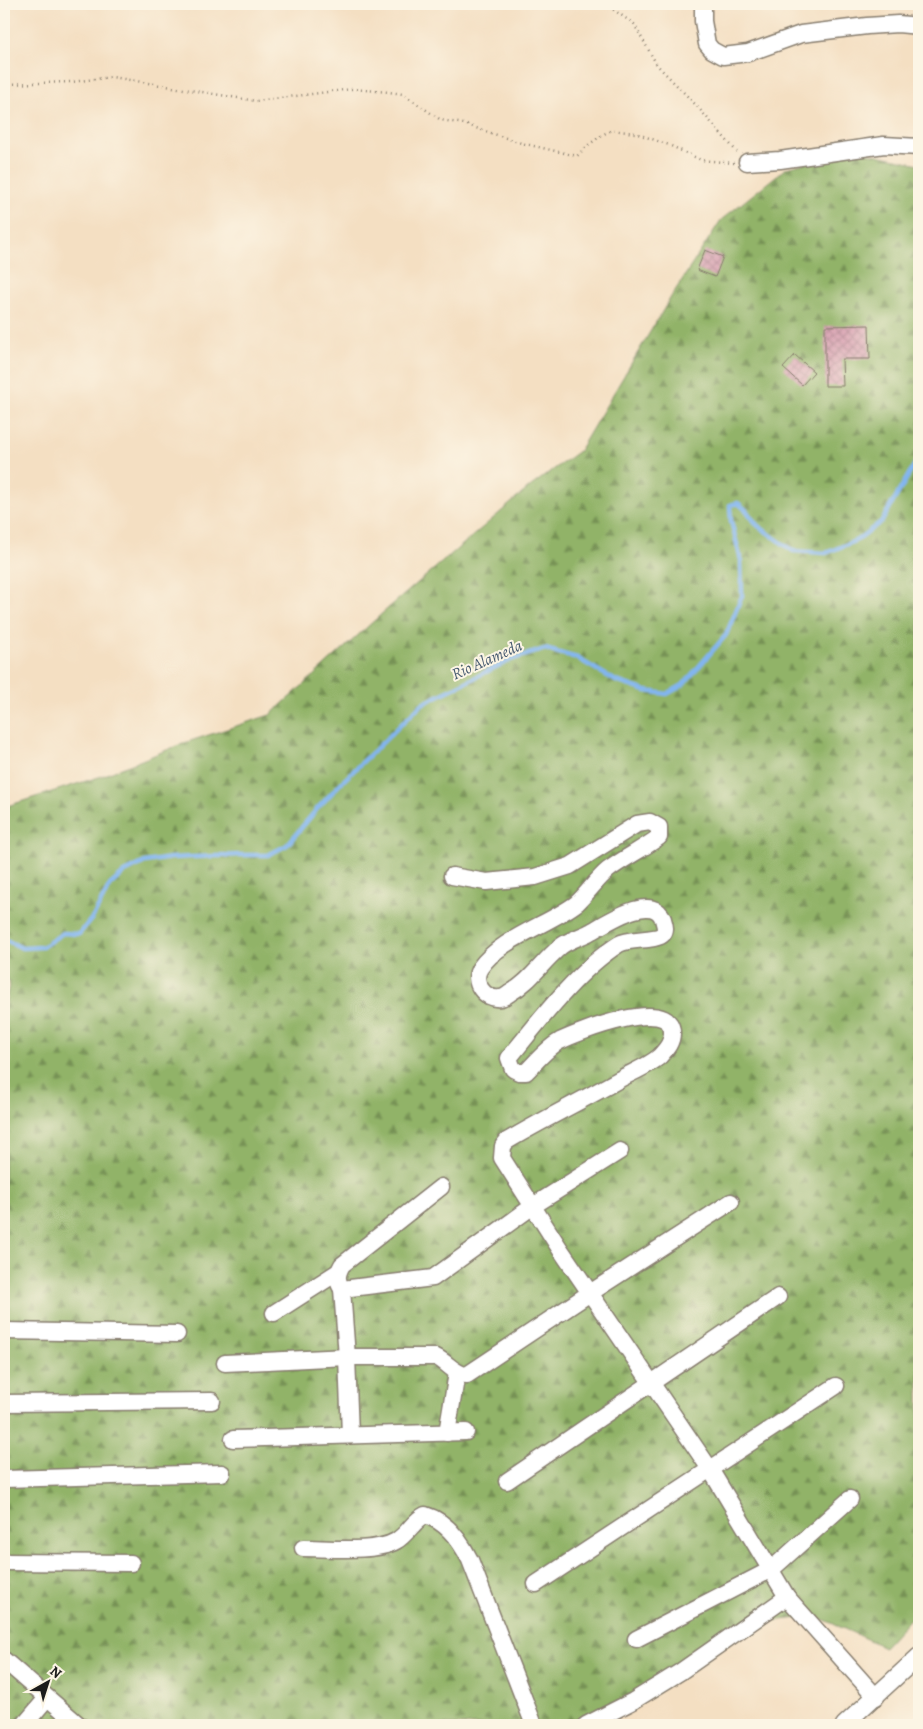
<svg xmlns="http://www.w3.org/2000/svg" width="923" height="1729" font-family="Alegreya,serif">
  <defs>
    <pattern id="forest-firs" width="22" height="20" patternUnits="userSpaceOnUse" patternTransform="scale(1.25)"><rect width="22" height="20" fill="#91b368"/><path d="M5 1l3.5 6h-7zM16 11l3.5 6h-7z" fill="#769155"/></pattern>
    <pattern id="building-cross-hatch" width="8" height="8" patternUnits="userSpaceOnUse" patternTransform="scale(1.25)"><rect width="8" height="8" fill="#d497ac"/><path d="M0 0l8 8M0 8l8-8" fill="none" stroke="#ab7a8b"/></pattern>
  </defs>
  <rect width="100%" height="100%" fill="#fcf5e5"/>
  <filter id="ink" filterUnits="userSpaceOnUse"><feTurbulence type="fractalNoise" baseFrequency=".02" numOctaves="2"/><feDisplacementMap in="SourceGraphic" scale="10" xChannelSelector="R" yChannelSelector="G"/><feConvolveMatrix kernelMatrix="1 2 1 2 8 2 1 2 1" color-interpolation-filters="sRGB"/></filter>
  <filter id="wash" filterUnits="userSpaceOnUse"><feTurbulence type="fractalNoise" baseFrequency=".0096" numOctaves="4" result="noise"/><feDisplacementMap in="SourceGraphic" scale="20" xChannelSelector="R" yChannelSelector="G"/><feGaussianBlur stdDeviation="1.12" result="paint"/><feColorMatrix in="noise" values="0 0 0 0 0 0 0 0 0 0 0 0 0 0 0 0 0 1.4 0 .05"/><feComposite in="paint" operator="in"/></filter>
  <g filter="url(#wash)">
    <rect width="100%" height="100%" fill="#f4dfc2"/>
    <polygon fill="url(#forest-firs)" stroke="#566842" points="854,150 919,164 919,1609 884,1647 816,1616 754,1623 603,1725 4,1725 4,1010 10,981 4,983 4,807 102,776 184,743 270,715 386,610 531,486 579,451 671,297 721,220 786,168"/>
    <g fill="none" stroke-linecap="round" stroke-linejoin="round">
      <polyline stroke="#82b5ef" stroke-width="4.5" points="4,939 22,948 42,947 63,933 79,934 93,917 110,885 125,872 145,862 171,858 242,855 268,855 287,845 317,809 340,784 422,704 510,660 545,649 577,658 616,681 646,691 667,694 683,685 726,635 742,596 741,560 731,521 730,505 738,503 746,510 757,525 793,551 826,553 857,540 882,521 919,457"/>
    </g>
    <g id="blocks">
      <g fill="url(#building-cross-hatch)">
        <polygon points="705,250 723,257 715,277 697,270"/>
        <polygon points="869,325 870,359 842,359 843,386 825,386 825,326"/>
        <polygon points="795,355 814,372 802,385 783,368"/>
      </g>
    </g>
  </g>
  <g filter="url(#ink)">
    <use href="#blocks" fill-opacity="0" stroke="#887e6f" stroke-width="1"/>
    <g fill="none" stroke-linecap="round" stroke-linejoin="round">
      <g stroke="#887e6f" stroke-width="19">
        <g id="minor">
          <polyline points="703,4 703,21 707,44 712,50 723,56 748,53 801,34 867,26 898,24 919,26"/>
          <polyline points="747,162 780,160 884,145 919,147"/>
          <path d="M452 876 486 882 535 877 570 866 637 824 650 822 659 827V837C643 849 624 858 608 870 596 880 588 893 577 903 550 924 499 939 480 968 471 982 485 1000 500 998 504 998 507 995 510 993 530 982 542 962 560 947 568 940 581 937 590 932 605 924 653 891 663 919 664 924 667 929 663 934 657 941 630 938 619 944 578 970 540 1020 509 1058L513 1069 519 1072H526C536 1062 547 1048 560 1041 576 1033 673 994 672 1033 672 1043 666 1049 660 1056 650 1065 633 1072 620 1079 583 1100 544 1119 507 1141L503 1146 502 1158 560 1249 710 1469 787 1597 876 1697"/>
          <path d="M342 1289C336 1280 337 1274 342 1265L441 1187"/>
          <polyline points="274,1313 338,1272"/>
          <polyline points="4,1331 177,1334"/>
          <path d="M225 1363 347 1357H436C447 1362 455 1375 467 1375L590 1293 731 1202"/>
          <polyline points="4,1403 212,1401"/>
          <polyline points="447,1433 457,1373"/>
          <polyline points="350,1435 347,1357 342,1289 433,1278 533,1206 620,1151"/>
          <polyline points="233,1439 466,1432"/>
          <polyline points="4,1479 222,1473"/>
          <polyline points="507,1481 778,1297"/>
          <path d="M303 1548C328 1548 376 1553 396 1541 408 1534 413 1521 425 1515 446 1521 461 1542 470 1560L534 1725"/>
          <polyline points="4,1562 131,1563"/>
          <polyline points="536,1584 836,1386"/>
          <polyline points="636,1639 772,1569 850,1499"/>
          <polyline points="4,1660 79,1725"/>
          <polyline points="24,1725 47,1698"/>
          <polyline points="586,1725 633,1701 680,1672 787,1597"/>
          <polyline points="844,1725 919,1656"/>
        </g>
      </g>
      <g stroke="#887e6f" stroke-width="2.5" stroke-dasharray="1 4" stroke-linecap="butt">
        <polyline points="605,4 634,24 657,65 695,104 737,152"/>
        <polyline points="4,84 71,82 112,77 256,101 352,89 389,92 403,94 441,120 464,124 521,143 577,156 587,146 602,135 612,130 635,133 669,145 701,160 734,163"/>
      </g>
      <use href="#minor" stroke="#fff" stroke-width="16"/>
    </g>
  </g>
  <g text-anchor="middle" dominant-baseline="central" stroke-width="4" stroke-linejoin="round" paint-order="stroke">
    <g font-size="16" font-style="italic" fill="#455970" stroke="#fcf5e5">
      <text transform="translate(487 660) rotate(-24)">Rio Alameda</text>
    </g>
  </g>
  <rect width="923" height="1729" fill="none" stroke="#fcf5e5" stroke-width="20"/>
  <g transform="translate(48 1682) rotate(39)" stroke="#fcf5e5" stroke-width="4" paint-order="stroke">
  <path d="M0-4L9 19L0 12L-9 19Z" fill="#1c1c1c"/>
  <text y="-8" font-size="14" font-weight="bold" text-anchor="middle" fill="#1c1c1c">N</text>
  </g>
</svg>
